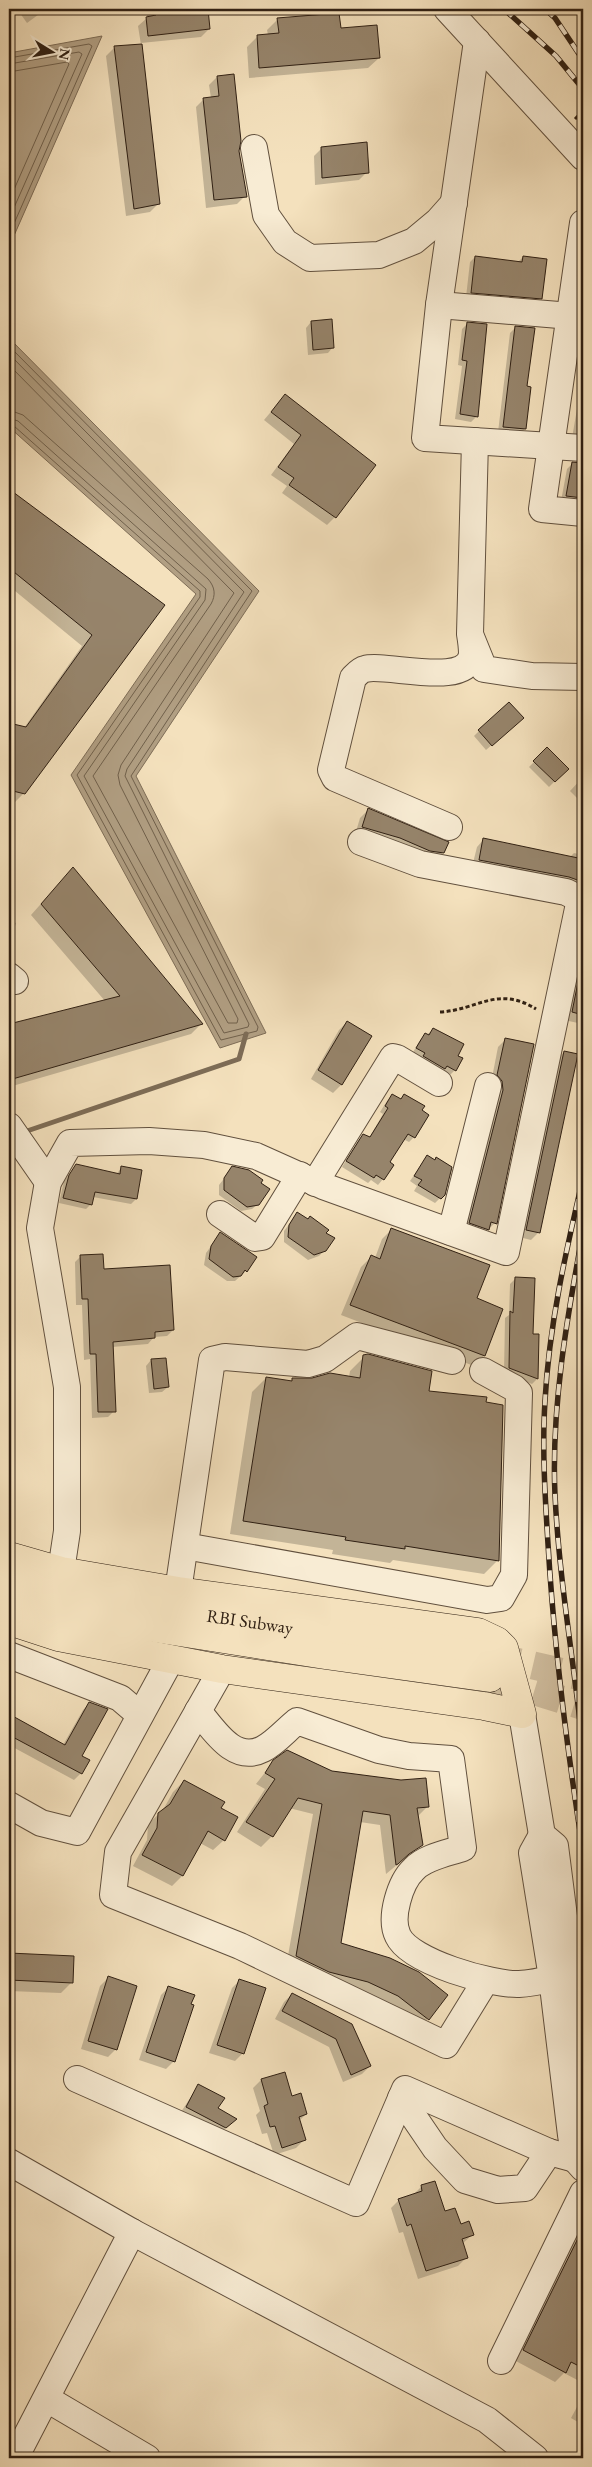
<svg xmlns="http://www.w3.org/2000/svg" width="592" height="2467" font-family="'EB Garamond',serif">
  <rect width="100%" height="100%" fill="#f4e1bd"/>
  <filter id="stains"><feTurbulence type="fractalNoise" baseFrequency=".004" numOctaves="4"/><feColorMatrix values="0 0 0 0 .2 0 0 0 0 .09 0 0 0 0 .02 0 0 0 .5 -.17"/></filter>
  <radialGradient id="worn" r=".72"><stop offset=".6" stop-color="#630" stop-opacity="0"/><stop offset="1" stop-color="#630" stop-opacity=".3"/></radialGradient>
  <g fill="#b19f83" stroke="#7d6c56">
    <polygon points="102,36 9,247 9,53"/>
    <polygon points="9,338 259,591 136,776 266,1033 220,1048 71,775 196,594 9,427"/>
  </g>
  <g fill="#0003">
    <polygon points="17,9 46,9 27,23"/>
    <polygon points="150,9 195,9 209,29 201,37 141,43 158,204 150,212 126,216 106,56 114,48 141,45 138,26 147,18 147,12"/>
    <polygon points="278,19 340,29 379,58 368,68 249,78 247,47 258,36 268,35 267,30"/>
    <polygon points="217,77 238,151 245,196 237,204 206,208 196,107 204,99 211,98 209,85"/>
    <polygon points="322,148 367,172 359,180 315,185 314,156"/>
    <polygon points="475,257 518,262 523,257 541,298 536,303 466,297 470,262"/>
    <polygon points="311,322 333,347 328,353 308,355 306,328"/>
    <polygon points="467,324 476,417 471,422 455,419 462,366 458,365 462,329"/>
    <polygon points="515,328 526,388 525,429 520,434 498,432 510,333"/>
    <polygon points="583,355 583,374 580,373"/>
    <polygon points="285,395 335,517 327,525 282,493 287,486 271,475 294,444 264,420"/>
    <polygon points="582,404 583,404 583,440 572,438 577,409"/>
    <polygon points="572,464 583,464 583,500 561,501 567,469"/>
    <polygon points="9,491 164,605 24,793 13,804 9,803 9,724 24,728 82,646 9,586"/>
    <polygon points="517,723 486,750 474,736 479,731"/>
    <polygon points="547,749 567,769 549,787 529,767"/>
    <polygon points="583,777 583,804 570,791"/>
    <polygon points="368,810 443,853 435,861 355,835 360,818"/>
    <polygon points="484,839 570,857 574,853 583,855 583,890 472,867 477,847"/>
    <polygon points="63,879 201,1024 191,1034 9,1087 9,1026 105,1001 31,915"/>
    <polygon points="9,920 16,923 9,945"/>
    <polygon points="583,945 583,1018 578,1023 564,1020"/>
    <polygon points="347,1022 370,1036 341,1085 333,1093 311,1079 339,1030"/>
    <polygon points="434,1029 456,1056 455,1070 450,1075 412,1054 420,1040"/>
    <polygon points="506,1039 533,1045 495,1223 480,1237 462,1231 498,1047"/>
    <polygon points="564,1052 539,1232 531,1240 519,1237 556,1060"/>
    <polygon points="404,1095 414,1137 409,1142 403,1139 388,1163 383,1179 378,1185 371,1180 368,1183 342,1167 358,1141 363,1136 369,1138 383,1114 380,1112 387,1101 392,1096 400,1100"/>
    <polygon points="427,1157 444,1194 435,1203 414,1191 417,1186 410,1181"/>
    <polygon points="76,1165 116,1175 121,1168 141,1172 136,1199 131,1204 93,1197 91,1204 86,1209 59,1203 64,1181"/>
    <polygon points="230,1171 258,1204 252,1209 241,1211 219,1195 219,1185"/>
    <polygon points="298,1213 325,1233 325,1250 319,1256 308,1260 284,1242 284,1231"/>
    <polygon points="392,1229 475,1299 502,1309 484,1356 474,1366 341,1315 361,1267 371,1257 375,1258 382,1239"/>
    <polygon points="220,1234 246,1271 235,1281 227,1281 204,1265 206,1253"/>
    <polygon points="81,1256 102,1271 173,1330 167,1336 154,1337 148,1344 112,1347 114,1411 108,1417 92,1418 90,1359 84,1360 82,1305 76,1305 75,1262"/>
    <polygon points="515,1279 531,1335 537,1336 537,1379 532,1384 504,1373 505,1318 509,1315 510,1284"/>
    <polygon points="364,1357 428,1392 498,1560 484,1574 393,1560 390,1563 332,1554 333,1550 230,1534 252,1392 266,1378 290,1382 293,1379 349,1377 350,1371"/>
    <polygon points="151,1360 168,1387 162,1392 149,1393 146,1366"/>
    <polygon points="89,1704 80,1756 81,1773 74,1780 9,1745 9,1716 63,1745 83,1710"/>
    <polygon points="274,1761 331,1772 428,1806 417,1817 421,1845 386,1874 380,1825 360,1822 339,1944 447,1996 418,2030 286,1967 313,1814 289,1808 272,1836 261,1847 237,1832 265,1789 256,1784"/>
    <polygon points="184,1781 219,1808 224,1840 213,1850 200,1843 182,1876 172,1886 133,1866 147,1840 148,1824 163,1810 173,1792"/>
    <polygon points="9,1954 73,1957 72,1982 61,1993 9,1991"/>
    <polygon points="108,1978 116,2049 108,2057 81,2049 100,1986"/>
    <polygon points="240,1980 243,2053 235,2061 209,2053 232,1988"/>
    <polygon points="169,1987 174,2061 166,2069 139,2060 161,1995"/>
    <polygon points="292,1994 370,2066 362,2074 343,2082 329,2047 275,2019 284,2002"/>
    <polygon points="261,2080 291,2097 306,2114 299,2121 304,2140 296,2148 274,2155 267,2133 262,2134 256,2115 260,2111 253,2088"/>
    <polygon points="198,2086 217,2109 235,2119 220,2133 181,2112"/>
    <polygon points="421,2187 444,2213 472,2235 462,2244 466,2258 458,2266 418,2279 403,2232 399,2233 391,2208 399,2200 413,2195"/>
    <polygon points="583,2223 583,2383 564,2373 555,2382 514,2360"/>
    <polygon points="583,2396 583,2425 571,2418"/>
  </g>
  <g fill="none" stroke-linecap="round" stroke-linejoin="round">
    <g stroke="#70604b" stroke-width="1">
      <polyline points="9,58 89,44 92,46 9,235"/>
      <polyline points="9,64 79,52 82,54 9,219"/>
      <polyline points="9,72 67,62 69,64 9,201"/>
      <polyline points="9,346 252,591 131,776 258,1027 257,1031 221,1040 77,775 200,597 200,591 14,426 9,424"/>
      <polyline points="9,354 244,592 127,769 125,776 249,1024 248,1027 224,1033 84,776 205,600 206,589 18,421 9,418"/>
      <path d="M9 365 234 593 121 765 118 775 120 785 238 1019 237 1023H228L93 776 211 604C216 595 215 587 208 579L23 415 9 410"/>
    </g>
    <polyline stroke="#7d6c56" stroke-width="5" points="24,1132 239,1059 246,1034"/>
  </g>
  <g fill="#96846b" stroke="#302013">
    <polygon points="155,9 208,9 210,29 148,36 146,17 156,15"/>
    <polygon points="339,13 341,28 377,25 380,58 259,68 257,35 279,33 277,18"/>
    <polygon points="142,44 160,204 134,209 114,46"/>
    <polygon points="234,74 241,141 239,151 247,197 214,200 203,98 219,96 217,76"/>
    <polygon points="367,142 369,173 322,178 321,147"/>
    <polygon points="475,256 522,262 523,256 547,259 542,299 471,293"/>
    <polygon points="332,319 334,348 313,350 311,321"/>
    <polygon points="467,322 487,324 478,417 460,414 467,361 462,360"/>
    <polygon points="515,326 535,328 527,386 531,387 526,429 503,427"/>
    <polygon points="285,394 376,465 336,518 289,485 294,478 278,467 301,435 271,412"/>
    <polygon points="572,462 583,463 583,498 566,496"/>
    <polygon points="9,489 165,605 25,794 9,790 9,723 26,727 92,635 9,568"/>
    <polygon points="509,702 524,718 492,746 478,730"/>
    <polygon points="547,747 569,769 555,782 533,761"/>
    <polygon points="368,808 449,842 444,853 430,851 400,838 362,827"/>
    <polygon points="483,838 583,859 583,882 569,877 479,860"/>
    <polygon points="73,867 203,1024 9,1080 9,1024 120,996 41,904"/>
    <polygon points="583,957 583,1015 572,1012"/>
    <polygon points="347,1021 372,1036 342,1085 318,1070"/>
    <polygon points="433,1028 464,1044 458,1056 463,1058 456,1071 447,1066 445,1069 423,1056 425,1053 416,1048 425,1033 429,1035"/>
    <polygon points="505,1038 534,1044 497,1224 491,1222 489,1230 469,1223 503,1090 502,1081 497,1075"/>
    <polygon points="564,1051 578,1054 540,1233 526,1230"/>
    <polygon points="392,1094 401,1099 404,1094 425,1106 422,1110 429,1115 415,1138 408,1134 390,1162 394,1165 384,1180 376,1175 374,1178 346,1161 363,1134 370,1137 388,1108 385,1106"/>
    <polygon points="427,1155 435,1160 436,1157 452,1167 445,1195 441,1199 418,1185 422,1180 414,1176"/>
    <polygon points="76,1164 120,1174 121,1166 142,1170 137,1199 95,1192 92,1205 63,1198 69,1175"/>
    <polygon points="232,1166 249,1170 263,1180 261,1183 270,1189 259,1205 247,1207 224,1190 224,1178"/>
    <polygon points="297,1212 308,1219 310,1216 329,1230 326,1233 335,1238 326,1251 314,1255 288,1237 289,1225"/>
    <polygon points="391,1228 490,1265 477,1298 503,1309 485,1356 350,1305 371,1255 380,1259"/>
    <polygon points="220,1232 257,1257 247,1272 245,1270 241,1276 233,1277 209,1259 211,1246"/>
    <polygon points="103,1254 104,1269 170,1265 174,1330 155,1332 155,1338 113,1342 116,1412 98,1412 96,1354 90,1354 88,1299 82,1299 80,1255"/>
    <polygon points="515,1277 535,1278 533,1334 539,1334 538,1379 509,1368 510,1311 513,1313"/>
    <polygon points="368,1354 432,1371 429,1391 487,1397 486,1402 503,1405 499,1561 405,1546 405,1549 345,1540 346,1537 243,1521 266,1377 292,1381 292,1378 312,1378 330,1373 360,1378 363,1355"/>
    <polygon points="166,1358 169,1387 154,1389 151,1359"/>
    <polygon points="89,1702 108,1709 82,1756 90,1760 82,1774 9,1735 9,1714 65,1745"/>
    <polygon points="287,1750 332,1771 401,1780 426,1778 429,1807 417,1808 423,1845 409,1854 398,1864 396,1865 390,1815 363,1811 341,1943 390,1958 419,1972 448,1995 429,2020 398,1996 368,1982 329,1972 296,1956 322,1804 298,1798 273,1837 246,1822 275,1779 265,1773 273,1760"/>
    <polygon points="184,1780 225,1802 221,1808 238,1817 225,1841 208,1831 183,1876 142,1855 157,1828 158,1813 170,1804"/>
    <polygon points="9,1953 74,1956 73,1983 9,1980"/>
    <polygon points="108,1976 137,1986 117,2050 88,2041"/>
    <polygon points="239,1979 266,1988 244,2054 217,2045"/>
    <polygon points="168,1986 195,1995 191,2004 194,2005 175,2062 146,2052"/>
    <polygon points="292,1993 352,2024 371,2066 351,2075 336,2039 282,2011"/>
    <polygon points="285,2072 292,2096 301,2093 307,2114 299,2117 306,2140 282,2148 275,2126 270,2127 264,2106 268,2104 261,2079"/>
    <polygon points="198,2084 225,2098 218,2108 237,2119 226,2128 186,2107"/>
    <polygon points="435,2181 445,2211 455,2208 461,2224 469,2221 474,2235 462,2239 468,2258 426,2271 411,2224 407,2226 398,2199 422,2191 421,2185"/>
    <polygon points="583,2228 583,2368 571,2362 566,2373 523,2350"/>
  </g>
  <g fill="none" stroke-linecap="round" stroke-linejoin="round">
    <g stroke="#cdba9b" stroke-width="28" stroke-dasharray="28 14" stroke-linecap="butt">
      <polyline points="492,1656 583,1677"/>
      <polyline points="494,1679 583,1706"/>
    </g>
    <g stroke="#61503e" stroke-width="28">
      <g id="minor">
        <polyline points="447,9 583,157"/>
        <polyline points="477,41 439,305 425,438 583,448"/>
        <polyline points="254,148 266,215 285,242 310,258 379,255 414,241 438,221 454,203"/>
        <polyline points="583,223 542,509 583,513"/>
        <polyline points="439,305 583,317"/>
        <polyline points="471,637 484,669 532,676 583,677"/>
        <path d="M449 827 335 778 331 770 353 678C356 675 360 670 365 669 386 663 469 689 472 654 472 647 471 640 470 634L475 441"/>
        <polyline points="9,976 15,981"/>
        <polyline points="9,1126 48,1182"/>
        <polyline points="315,1183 393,1057 397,1058 439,1083"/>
        <polyline points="220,1214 255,1238 262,1237 300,1175"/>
        <polyline points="451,1232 488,1086"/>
        <polyline points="185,1546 487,1600 501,1598 514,1575 519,1393 514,1388 483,1371"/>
        <polyline points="61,1571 67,1531 67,1387 40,1228 48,1182 70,1143 149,1141 204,1145 256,1156 323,1186 506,1252 580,899 566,892 420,864 361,842"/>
        <polyline points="178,1591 212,1360 225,1357 308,1364 325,1359 357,1336 452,1361"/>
        <polyline points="9,1655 120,1698 140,1715"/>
        <polyline points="222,1669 118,1852 113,1895 240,1946 446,2045 486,1980"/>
        <path d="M198 1711C214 1730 234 1764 263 1749 275 1743 286 1730 297 1721L379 1750 409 1756 451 1759 463 1848C448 1853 425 1857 414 1869 400 1882 389 1918 398 1936 410 1962 492 1985 519 1984 536 1983 555 1978 572 1975"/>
        <polyline points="522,1714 542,1835 555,1846 583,2066"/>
        <polyline points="9,1805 41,1823 77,1832 171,1659"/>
        <polyline points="542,1835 532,1853 552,1978 571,2135 575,2159 583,2168"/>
        <polyline points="77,2079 356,2203 405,2089 549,2152 575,2159 583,2154"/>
        <polyline points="401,2098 435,2148 465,2180 498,2190 525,2188 549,2152"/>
        <polyline points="9,2162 132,2232 487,2420 535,2458"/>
        <polyline points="501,2361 583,2193"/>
        <polyline points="47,2399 147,2458"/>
        <polyline points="15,2458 132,2232"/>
      </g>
    </g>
    <g stroke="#302013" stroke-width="29">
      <g id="major">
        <polyline points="9,1556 61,1571 178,1591 478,1632 497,1641 504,1648 522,1714 484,1706 222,1669 58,1637 9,1621"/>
        <path id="s1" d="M9 1578 86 1597 492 1656"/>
        <polyline points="9,1599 53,1612 325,1655 490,1678"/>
      </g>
    </g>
    <g stroke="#302013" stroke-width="3" stroke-dasharray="4 2.5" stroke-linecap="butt">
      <polyline points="575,119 583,111"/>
      <path d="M440 1012C478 1010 497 985 536 1009"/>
    </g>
    <use href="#minor" stroke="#f8ecd4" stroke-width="26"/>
    <use href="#major" stroke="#f4e1bd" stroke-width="28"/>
    <g stroke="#302013" stroke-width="5.5">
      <g id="rail">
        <polyline points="504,9 556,56 583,89"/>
        <polyline points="545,9 555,18 583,60"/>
        <polyline points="574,9 583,17"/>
        <path d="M583 1178C566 1251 549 1325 545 1401 542 1448 545 1496 548 1544 554 1647 567 1749 583 1851"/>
        <path d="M583 1232C567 1317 551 1409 555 1495 559 1579 574 1663 583 1747"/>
      </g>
    </g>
    <use href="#rail" stroke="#f8ecd4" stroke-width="4" stroke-dasharray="11" stroke-linecap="butt"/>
  </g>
  <g text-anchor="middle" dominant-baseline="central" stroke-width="5" stroke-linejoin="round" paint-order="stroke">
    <g font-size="18" fill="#302013" stroke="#f8ecd4">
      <text stroke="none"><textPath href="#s1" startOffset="245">RBI Subway</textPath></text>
    </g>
  </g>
  <rect width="592" height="2467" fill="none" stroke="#f4e1bd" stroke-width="30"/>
  <rect x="10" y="10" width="572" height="2447" fill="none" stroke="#302013" stroke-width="2.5"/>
  <rect x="15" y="15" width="562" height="2437" fill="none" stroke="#302013"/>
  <g transform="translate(52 52) rotate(100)" stroke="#f8ecd4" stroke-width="4" paint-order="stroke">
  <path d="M0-4L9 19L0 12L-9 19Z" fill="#302013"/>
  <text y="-8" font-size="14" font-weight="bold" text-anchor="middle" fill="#302013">N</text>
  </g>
  <rect width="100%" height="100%" filter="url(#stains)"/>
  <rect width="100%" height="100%" fill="url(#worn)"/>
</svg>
